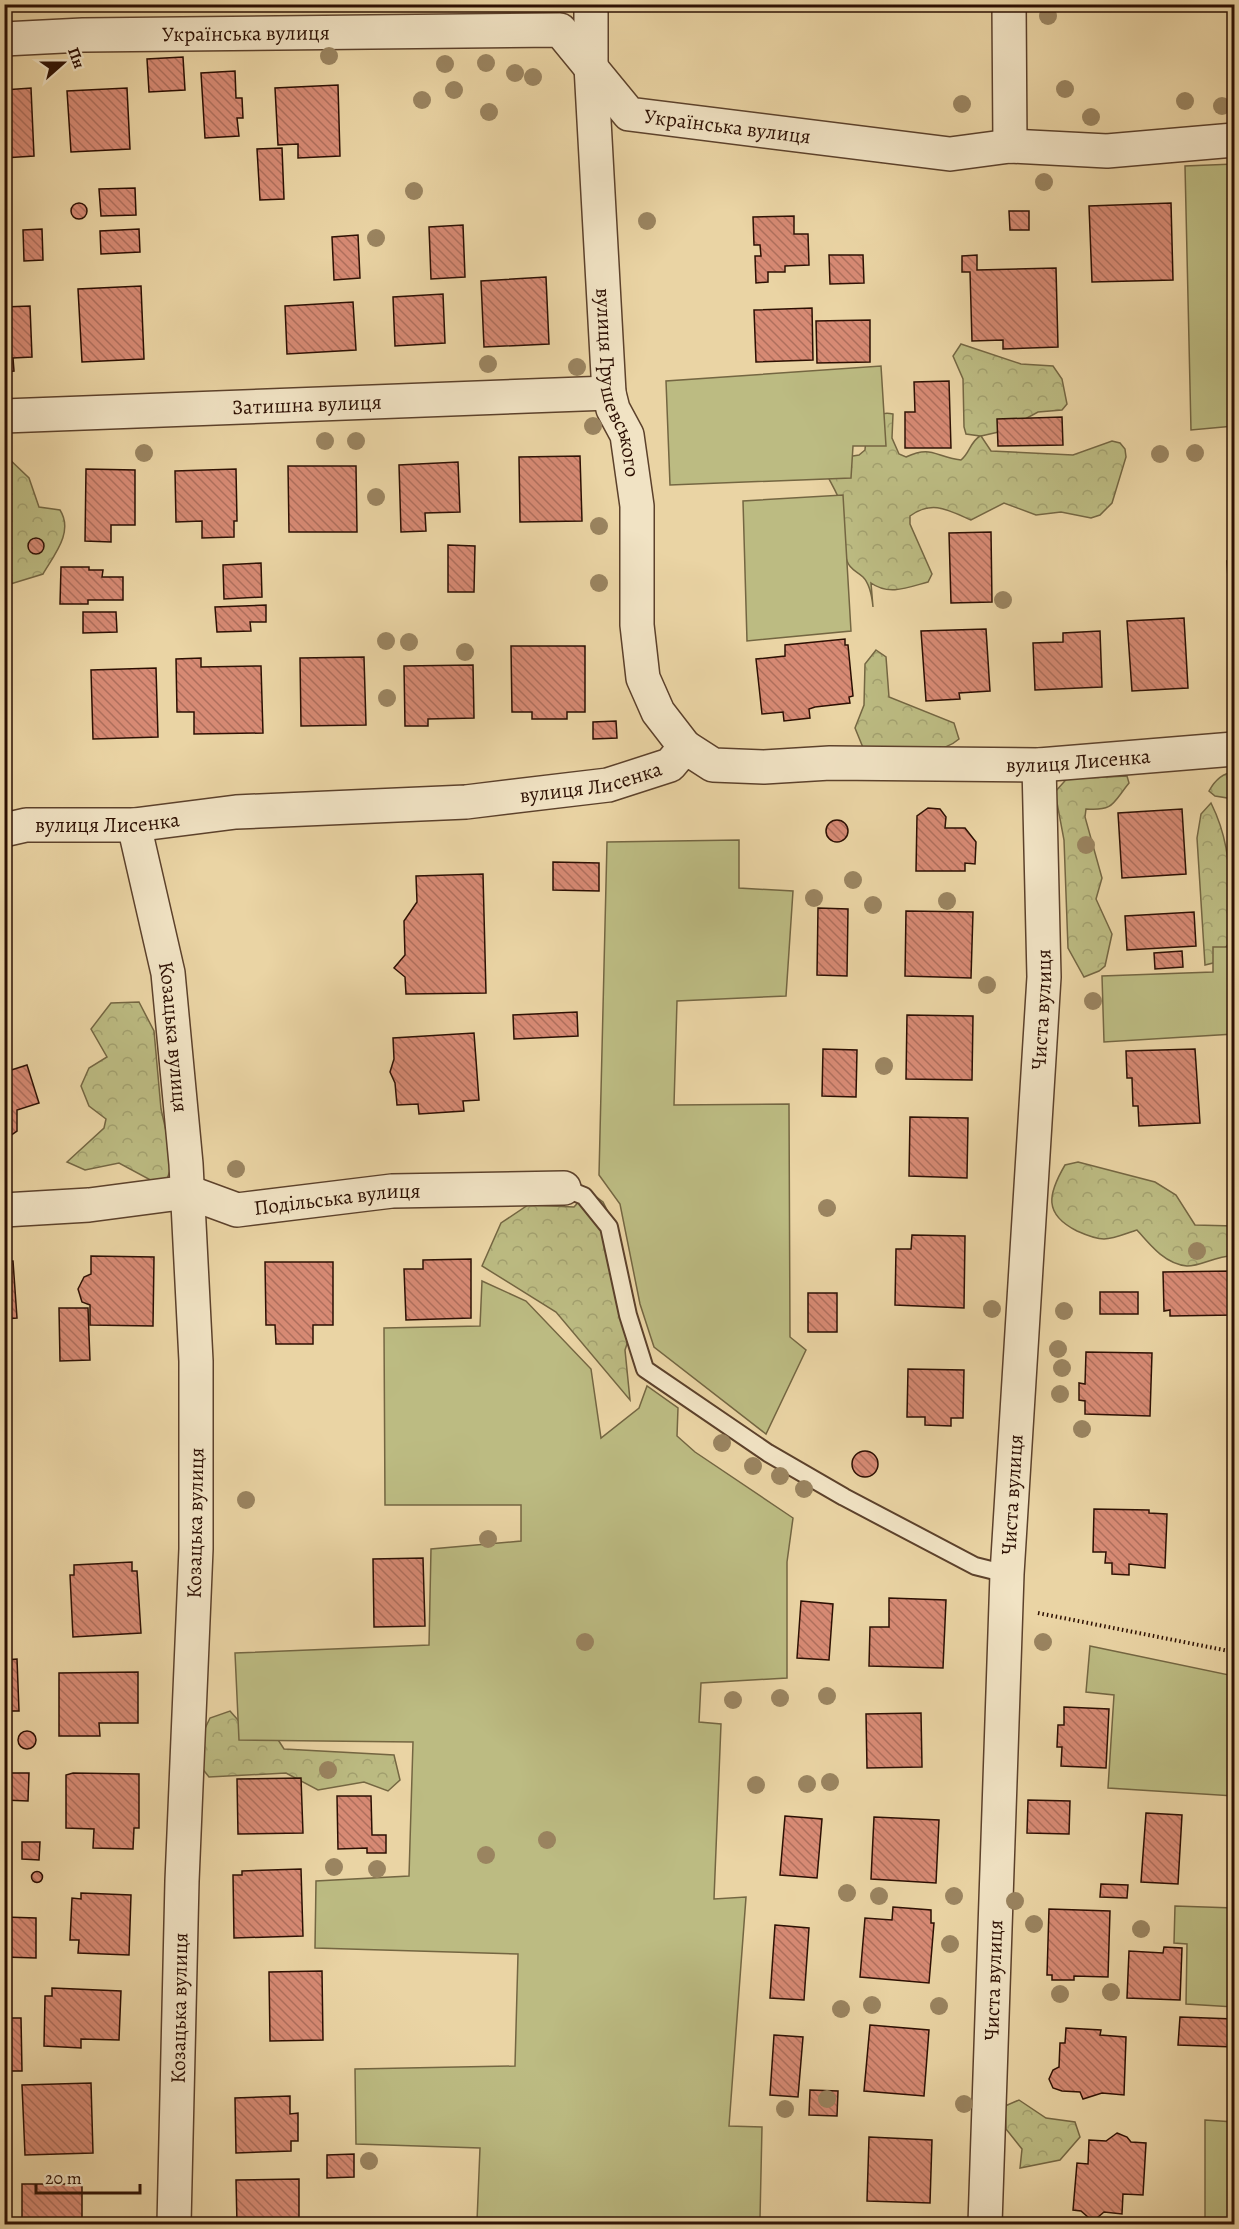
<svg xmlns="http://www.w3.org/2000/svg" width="1239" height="2229" font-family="Alegreya,serif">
  <defs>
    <pattern id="forest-crowns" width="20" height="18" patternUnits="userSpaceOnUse" patternTransform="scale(1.5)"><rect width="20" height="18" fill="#bcbb82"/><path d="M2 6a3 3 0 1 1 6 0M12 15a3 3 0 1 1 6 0" fill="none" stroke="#a2a06f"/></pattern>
    <pattern id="building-back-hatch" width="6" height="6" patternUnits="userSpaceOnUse" patternTransform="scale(1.5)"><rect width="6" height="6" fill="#d78a74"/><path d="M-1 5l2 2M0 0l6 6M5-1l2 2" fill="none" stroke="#af6f5d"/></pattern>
  </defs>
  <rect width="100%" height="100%" fill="#ead4a4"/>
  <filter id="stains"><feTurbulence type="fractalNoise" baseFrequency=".00333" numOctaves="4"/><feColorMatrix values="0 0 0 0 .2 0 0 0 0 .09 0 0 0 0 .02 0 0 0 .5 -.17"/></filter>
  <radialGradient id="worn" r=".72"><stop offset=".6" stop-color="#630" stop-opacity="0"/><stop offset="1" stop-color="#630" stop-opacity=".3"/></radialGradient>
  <g fill="url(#forest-crowns)" stroke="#746642" stroke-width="1.5">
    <path d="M961 344 1021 364 1053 366 1062 379 1067 404 1062 410 1038 412 1003 431 981 436 991 451 1073 455 1112 441 1120 443 1125 449 1126 457 1112 503 1100 515 1091 518 1061 512 1036 515 1004 503 971 520C948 510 932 500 910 516V524L932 574 928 582C909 587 889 596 871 583L873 607C872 597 870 584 863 577 857 571 850 570 847 561 840 544 847 525 842 507 837 490 826 477 821 461L859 455 865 450C866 432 870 409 893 414L892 438 899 454 906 457C932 445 935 457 961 460 970 453 970 442 980 436L966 434 964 427 963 379 953 356Z"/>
    <path d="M5 455 29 478 39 507 60 510C74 532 54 555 43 574L7 585 5 619Z"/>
    <path d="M876 650 886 657 889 697 954 723 959 739C937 759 892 750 864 750L855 728 864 705 865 664Z"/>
    <path d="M1234 772V799L1215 796 1209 791C1215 780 1222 773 1234 772Z"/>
    <path d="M1071 774 1086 778 1127 776 1129 783C1112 804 1114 811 1086 809L1085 817 1102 878 1096 899 1112 934 1105 966 1099 971 1084 977 1068 948 1064 840 1055 792Z"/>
    <path d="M1211 803C1226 833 1231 865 1229 899L1234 904V937L1213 963 1205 965 1197 838 1201 814Z"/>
    <polygon points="139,1002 154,1031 161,1109 173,1162 166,1182 156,1183 119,1163 85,1170 67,1162 104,1128 106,1119 89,1106 81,1086 89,1068 107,1057 91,1029 111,1003"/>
    <path d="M1078 1162 1155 1182 1176 1195 1195 1225 1234 1226V1256C1217 1255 1202 1266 1187 1266 1165 1264 1150 1245 1137 1230 1127 1233 1114 1239 1104 1239 1095 1239 1086 1235 1077 1231 1043 1214 1048 1194 1065 1165Z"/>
    <polygon points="584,1196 595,1196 603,1202 618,1232 636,1317 625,1350 630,1400 556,1312 482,1266 501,1223 528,1205 574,1207"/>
    <polygon points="230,1711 245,1728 273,1732 284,1749 394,1755 400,1780 388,1791 364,1782 318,1790 286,1773 209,1777 197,1762 199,1741 210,1718"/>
    <polygon points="1019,2100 1046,2118 1075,2122 1080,2137 1060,2160 1020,2168 1022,2149 1006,2129 1005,2106"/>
  </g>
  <g fill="#bcbb82" stroke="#746642" stroke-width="1.5">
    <polygon points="1234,164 1234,426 1191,430 1185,166"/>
    <polygon points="881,366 886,446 853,446 851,478 670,485 666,381"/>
    <polygon points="843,495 851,631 747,641 743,501"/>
    <polygon points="739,840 739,888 793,891 786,996 677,1001 674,1105 789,1104 790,1337 806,1350 766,1434 654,1347 640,1304 620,1204 599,1175 607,842"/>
    <polygon points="1213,947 1234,947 1234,1034 1104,1042 1102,976 1213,972"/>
    <polygon points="482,1281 526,1301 591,1369 601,1438 639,1408 647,1386 678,1408 677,1436 695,1452 793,1518 787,1562 787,1678 701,1683 699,1722 721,1724 714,1899 746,1897 729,2126 762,2127 760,2218 659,2224 449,2224 477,2221 480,2148 356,2144 355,2069 515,2066 518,1954 315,1948 316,1881 409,1876 413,1742 239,1740 235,1653 429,1645 431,1549 521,1541 521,1505 385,1505 384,1328 480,1326"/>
    <polygon points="1090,1646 1234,1676 1234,1796 1108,1788 1114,1695 1086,1692"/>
    <polygon points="1175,1906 1234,1908 1234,2007 1186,2004 1187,1944 1174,1943"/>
    <polygon points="1205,2120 1234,2122 1234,2224 1205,2224"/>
  </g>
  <g fill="url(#building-back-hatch)" stroke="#2d1003" stroke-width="1.5">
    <polygon points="183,57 185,90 149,92 147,59"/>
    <polygon points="235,71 236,98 242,98 243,118 237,118 239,136 205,138 201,73"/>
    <polygon points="338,85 340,156 298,158 298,144 278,145 275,88"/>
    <polygon points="31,88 34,156 4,158 4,90"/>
    <polygon points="127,88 130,149 71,152 67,91"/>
    <polygon points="282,148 284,199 260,200 257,149"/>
    <polygon points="135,188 136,215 101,216 99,189"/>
    <circle cx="79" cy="211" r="8"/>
    <polygon points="1171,203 1173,280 1092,282 1089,206"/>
    <polygon points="1009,211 1029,211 1029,230 1010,230"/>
    <polygon points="794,216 794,234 808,234 809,265 785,266 785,272 768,272 768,282 756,283 755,256 761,256 760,245 754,245 753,217"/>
    <polygon points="463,225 465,277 431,279 429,227"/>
    <polygon points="42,229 43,260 24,261 23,230"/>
    <polygon points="139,229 140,252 101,254 100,231"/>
    <polygon points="358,235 360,278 334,280 332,237"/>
    <polygon points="829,255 863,255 864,283 830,284"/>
    <polygon points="977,255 977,270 1056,268 1058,347 1003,349 1003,340 972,341 970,272 962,272 962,256"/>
    <polygon points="546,277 549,344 484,347 481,281"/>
    <polygon points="141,286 144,359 82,362 78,289"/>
    <polygon points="443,294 445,343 395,346 393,297"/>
    <polygon points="353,302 356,350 287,354 285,306"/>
    <polygon points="30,306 32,357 13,358 14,371 4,372 4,307"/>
    <polygon points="812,308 813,360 756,362 754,310"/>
    <polygon points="870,320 870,362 817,363 816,321"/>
    <polygon points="949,381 951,448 905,448 905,412 915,412 914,382"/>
    <polygon points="1062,417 1063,445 998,446 997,419"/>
    <polygon points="580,456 582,521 520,522 519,457"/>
    <polygon points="458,462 460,512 425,513 426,531 401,532 399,465"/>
    <polygon points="288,466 356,466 357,532 289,532"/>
    <polygon points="86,469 135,470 135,525 111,525 111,542 85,541"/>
    <polygon points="236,469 237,521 234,521 234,537 202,538 202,521 176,522 175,471"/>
    <polygon points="991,532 992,602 951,603 949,533"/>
    <circle cx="36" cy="546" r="8"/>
    <polygon points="448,545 475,546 474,592 448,592"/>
    <polygon points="1234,560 1234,596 1229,597 1227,561"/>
    <polygon points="261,563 262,597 224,599 223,565"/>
    <polygon points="61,567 89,567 89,570 103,570 102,577 123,577 123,600 88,600 88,604 60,604"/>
    <polygon points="266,605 266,622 250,622 251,631 217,632 215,607"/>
    <polygon points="83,612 116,612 117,632 83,633"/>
    <polygon points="1184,618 1188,688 1132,691 1127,621"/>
    <polygon points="986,629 990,691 959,693 960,699 926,701 921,631"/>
    <polygon points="1100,631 1102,687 1035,690 1033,643 1063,642 1063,633"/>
    <polygon points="845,639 845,645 848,645 853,696 849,697 850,703 815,707 809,709 810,718 784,721 783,712 762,714 756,659 785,656 785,645"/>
    <polygon points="511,646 585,646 585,712 567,712 567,719 532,719 532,712 512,712"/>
    <polygon points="364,657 366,725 301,726 300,658"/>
    <polygon points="201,658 201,667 261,666 263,733 194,734 194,712 177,712 176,659"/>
    <polygon points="473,665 474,718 428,719 428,726 405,726 404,666"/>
    <polygon points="156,668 158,737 93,739 91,670"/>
    <polygon points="616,721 617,738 593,739 593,722"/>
    <polygon points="928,808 940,809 946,817 945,828 965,828 976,842 975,864 965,863 965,871 916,871 917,816"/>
    <polygon points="1182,809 1186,874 1122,878 1118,813"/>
    <circle cx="837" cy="831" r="11"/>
    <polygon points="553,862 599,863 599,891 553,890"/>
    <polygon points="483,874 486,993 406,994 405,977 394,968 405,955 404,921 417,902 416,876"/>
    <polygon points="818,908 848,909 847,976 817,975"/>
    <polygon points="906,911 973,912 971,978 905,976"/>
    <polygon points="1194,912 1196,946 1127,950 1125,916"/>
    <polygon points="1182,951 1183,967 1155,969 1154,953"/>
    <polygon points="577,1012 578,1036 514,1039 513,1015"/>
    <polygon points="907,1015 973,1016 972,1080 906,1079"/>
    <polygon points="474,1033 479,1100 463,1101 464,1111 419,1114 418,1104 397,1105 395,1083 390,1072 394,1059 393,1038"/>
    <polygon points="823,1049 857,1050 856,1097 822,1096"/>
    <polygon points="1195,1049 1200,1123 1139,1126 1138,1106 1133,1106 1132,1078 1127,1078 1126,1051"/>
    <polygon points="27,1065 39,1103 17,1110 17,1131 4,1140 4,1070 5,1072"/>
    <polygon points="910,1117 968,1118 967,1178 909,1176"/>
    <polygon points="912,1235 965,1236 964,1308 895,1305 896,1249 911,1249"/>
    <polygon points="91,1256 154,1257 153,1326 90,1325 90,1305 82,1302 78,1289 84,1277 91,1274"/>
    <polygon points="471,1259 471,1318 406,1320 404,1269 423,1269 423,1260"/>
    <polygon points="13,1261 17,1318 4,1319 4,1262"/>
    <polygon points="265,1262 333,1262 333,1325 313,1325 313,1344 276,1344 275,1325 266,1325"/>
    <polygon points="1234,1271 1234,1315 1170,1316 1170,1310 1164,1311 1163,1272"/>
    <rect x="1100" y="1292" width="38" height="22"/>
    <rect x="808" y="1293" width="29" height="39"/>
    <polygon points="59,1308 88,1308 90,1360 60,1361"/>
    <polygon points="1086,1352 1152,1353 1150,1416 1085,1414 1085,1401 1079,1400 1079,1383 1085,1384"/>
    <polygon points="908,1369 964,1370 963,1418 951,1418 951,1426 925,1425 925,1417 907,1417"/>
    <circle cx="865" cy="1464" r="13"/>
    <polygon points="1094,1509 1149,1510 1149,1513 1167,1514 1165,1568 1129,1564 1129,1575 1112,1574 1112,1563 1105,1563 1106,1552 1093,1552"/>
    <polygon points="423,1558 425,1626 374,1627 373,1559"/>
    <polygon points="132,1562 132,1571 137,1571 141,1633 73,1637 70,1575 74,1575 74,1565"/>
    <polygon points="889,1598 946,1600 943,1668 869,1666 870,1627 889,1627"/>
    <polygon points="801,1601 833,1604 829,1660 797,1658"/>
    <polygon points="17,1659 19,1711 4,1711 4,1660"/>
    <polygon points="138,1672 138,1723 99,1723 100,1736 59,1736 59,1673"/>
    <polygon points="1064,1707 1109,1709 1106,1768 1061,1766 1062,1747 1057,1747 1058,1725 1064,1725"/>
    <polygon points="921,1713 922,1767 867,1768 866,1714"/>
    <circle cx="27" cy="1740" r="9"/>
    <polygon points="4,1773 29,1773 28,1801 4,1800"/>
    <polygon points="73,1773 139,1774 139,1828 134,1828 133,1849 93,1848 94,1829 66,1828 66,1775"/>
    <polygon points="301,1778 303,1833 238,1834 237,1779"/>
    <polygon points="337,1796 371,1796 372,1835 386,1835 386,1853 367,1853 367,1848 338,1849"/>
    <polygon points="1028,1800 1070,1801 1069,1834 1027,1833"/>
    <polygon points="1146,1813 1182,1815 1178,1884 1141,1882"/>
    <polygon points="785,1816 822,1819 817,1878 780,1875"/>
    <polygon points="874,1817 939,1820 936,1883 871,1879"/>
    <polygon points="22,1842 40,1842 39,1860 22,1859"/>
    <polygon points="301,1869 303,1936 234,1938 233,1875 242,1875 242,1871"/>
    <circle cx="37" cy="1877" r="5.5"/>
    <polygon points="1101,1884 1128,1885 1127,1898 1100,1897"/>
    <polygon points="81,1893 131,1895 129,1955 78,1953 79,1940 70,1940 72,1898 81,1899"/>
    <polygon points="893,1907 931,1910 931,1923 934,1923 929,1983 860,1977 865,1918 892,1920"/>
    <polygon points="1049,1909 1110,1911 1108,1977 1074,1976 1074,1980 1052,1980 1052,1975 1047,1975"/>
    <polygon points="4,1917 36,1918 36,1958 4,1957"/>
    <polygon points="775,1925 809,1928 804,2000 770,1998"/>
    <polygon points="1164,1947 1182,1948 1180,2000 1127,1998 1129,1951 1163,1953"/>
    <polygon points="322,1971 323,2040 270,2041 269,1972"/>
    <polygon points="52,1988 121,1991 119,2040 81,2039 81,2048 44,2046 45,1996 52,1996"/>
    <polygon points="1180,2017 1234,2019 1234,2047 1178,2045"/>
    <polygon points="4,2018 21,2018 22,2071 4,2071"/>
    <polygon points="870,2025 929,2030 924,2096 864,2091"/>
    <polygon points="1066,2028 1101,2030 1100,2035 1126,2037 1124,2095 1102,2093 1083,2099 1080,2092 1062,2091 1053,2088 1049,2079 1053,2070 1059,2067 1060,2043 1065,2043"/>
    <polygon points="774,2035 803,2037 798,2097 770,2095"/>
    <polygon points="91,2083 93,2153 25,2155 22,2085"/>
    <polygon points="810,2090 838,2091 837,2116 809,2115"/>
    <polygon points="290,2096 290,2114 298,2113 298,2141 291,2141 291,2151 236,2153 235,2098"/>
    <polygon points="1117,2133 1127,2137 1131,2142 1146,2143 1143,2195 1123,2194 1122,2214 1104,2212 1097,2218 1089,2218 1081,2211 1073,2210 1077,2163 1088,2164 1089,2140 1106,2141"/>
    <polygon points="869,2137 932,2140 930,2203 867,2201"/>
    <polygon points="354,2154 354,2177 327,2178 327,2155"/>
    <polygon points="299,2179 299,2224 237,2224 236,2180"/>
    <rect x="22" y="2184" width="60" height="40"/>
  </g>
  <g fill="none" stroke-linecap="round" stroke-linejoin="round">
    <g stroke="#5c412b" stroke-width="20">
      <polyline id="service" points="564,1188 584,1196 609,1227 628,1315 645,1369 768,1453 844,1497 975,1566 1007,1574"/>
    </g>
    <g stroke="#5c412b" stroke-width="36">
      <g id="minor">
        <path id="s1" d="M591 4V66L609 393 613 409 627 435 637 506V625L643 678 658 712 685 747"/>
        <polyline points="1009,4 1010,146"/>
        <path id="s2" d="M4 39 83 35 560 30 629 114 950 154 1010 146 1107 151 1234 140"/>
        <path id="s3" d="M4 416 609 393"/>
        <path id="s4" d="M134 825 168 973 186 1164 196 1361V1549L182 1881 174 2224"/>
        <path id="s5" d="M4 830 26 825H134L236 812 466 802 608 785 670 765 685 747 713 765 764 767 830 763 1039 765 1234 749"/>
        <path id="s6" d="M4 1210 89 1205 188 1192 237 1210 392 1191 564 1188"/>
        <path id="s7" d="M985 2224 1007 1574 1044 977 1039 765"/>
      </g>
    </g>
    <polyline stroke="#2d1003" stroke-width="4" stroke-dasharray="1.5 3" stroke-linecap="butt" points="1038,1613 1234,1652"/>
    <use href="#service" stroke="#f1e3c4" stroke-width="16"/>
    <use href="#minor" stroke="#f1e3c4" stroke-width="33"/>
  </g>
  <g fill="#9a8460">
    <circle cx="1048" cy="16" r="9"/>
    <circle cx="329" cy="56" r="9"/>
    <circle cx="486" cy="63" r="9"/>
    <circle cx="445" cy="64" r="9"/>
    <circle cx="515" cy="73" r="9"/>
    <circle cx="533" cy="77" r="9"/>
    <circle cx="1065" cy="89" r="9"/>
    <circle cx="454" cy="90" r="9"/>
    <circle cx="422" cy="100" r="9"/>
    <circle cx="1185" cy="101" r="9"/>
    <circle cx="962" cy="104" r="9"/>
    <circle cx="1222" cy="106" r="9"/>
    <circle cx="489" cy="112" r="9"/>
    <circle cx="1091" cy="117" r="9"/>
    <circle cx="1044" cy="182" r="9"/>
    <circle cx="414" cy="191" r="9"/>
    <circle cx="647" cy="221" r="9"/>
    <circle cx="376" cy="238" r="9"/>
    <circle cx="488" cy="364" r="9"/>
    <circle cx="577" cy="367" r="9"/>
    <circle cx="593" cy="426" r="9"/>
    <circle cx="325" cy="441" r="9"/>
    <circle cx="356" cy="441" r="9"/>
    <circle cx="144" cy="453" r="9"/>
    <circle cx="1195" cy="453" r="9"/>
    <circle cx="1160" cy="454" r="9"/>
    <circle cx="376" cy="497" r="9"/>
    <circle cx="599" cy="526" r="9"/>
    <circle cx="599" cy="583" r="9"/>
    <circle cx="1003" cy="600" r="9"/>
    <circle cx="386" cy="641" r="9"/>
    <circle cx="409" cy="642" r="9"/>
    <circle cx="465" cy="652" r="9"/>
    <circle cx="387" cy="698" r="9"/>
    <circle cx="1086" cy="845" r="9"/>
    <circle cx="853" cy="880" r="9"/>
    <circle cx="814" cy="898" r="9"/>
    <circle cx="947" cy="901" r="9"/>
    <circle cx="873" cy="905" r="9"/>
    <circle cx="987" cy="985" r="9"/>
    <circle cx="1093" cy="1001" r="9"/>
    <circle cx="884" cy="1066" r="9"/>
    <circle cx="236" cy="1169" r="9"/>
    <circle cx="827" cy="1208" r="9"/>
    <circle cx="1197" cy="1251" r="9"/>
    <circle cx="992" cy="1309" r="9"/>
    <circle cx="1064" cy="1311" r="9"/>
    <circle cx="1058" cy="1349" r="9"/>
    <circle cx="1062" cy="1368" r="9"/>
    <circle cx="1060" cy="1394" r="9"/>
    <circle cx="1082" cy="1429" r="9"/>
    <circle cx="722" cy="1443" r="9"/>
    <circle cx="753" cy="1466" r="9"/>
    <circle cx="780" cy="1476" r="9"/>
    <circle cx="804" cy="1489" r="9"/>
    <circle cx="246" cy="1500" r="9"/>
    <circle cx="488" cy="1539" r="9"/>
    <circle cx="585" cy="1642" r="9"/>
    <circle cx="1043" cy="1642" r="9"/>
    <circle cx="827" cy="1696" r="9"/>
    <circle cx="780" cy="1698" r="9"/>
    <circle cx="733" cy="1700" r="9"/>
    <circle cx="328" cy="1770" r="9"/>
    <circle cx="830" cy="1782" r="9"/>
    <circle cx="807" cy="1784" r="9"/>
    <circle cx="756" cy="1785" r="9"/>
    <circle cx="547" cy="1840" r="9"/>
    <circle cx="486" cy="1855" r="9"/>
    <circle cx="334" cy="1867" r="9"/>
    <circle cx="377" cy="1869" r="9"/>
    <circle cx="847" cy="1893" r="9"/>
    <circle cx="879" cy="1896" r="9"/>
    <circle cx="954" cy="1896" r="9"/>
    <circle cx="1015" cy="1901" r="9"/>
    <circle cx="1034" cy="1924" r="9"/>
    <circle cx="1141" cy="1929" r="9"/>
    <circle cx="950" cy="1944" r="9"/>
    <circle cx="1111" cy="1992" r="9"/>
    <circle cx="1060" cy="1994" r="9"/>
    <circle cx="872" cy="2005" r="9"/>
    <circle cx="939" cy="2006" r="9"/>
    <circle cx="841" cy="2009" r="9"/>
    <circle cx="827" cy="2099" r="9"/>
    <circle cx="964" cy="2104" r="9"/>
    <circle cx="785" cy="2109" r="9"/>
    <circle cx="369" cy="2161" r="9"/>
  </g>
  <g text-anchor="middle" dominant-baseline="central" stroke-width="6" stroke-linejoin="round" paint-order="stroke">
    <g font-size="21" fill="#2d1003" stroke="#f1e3c4">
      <text stroke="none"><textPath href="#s2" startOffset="242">Українська вулиця</textPath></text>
      <text stroke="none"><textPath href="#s2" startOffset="764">Українська вулиця</textPath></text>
      <text stroke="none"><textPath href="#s1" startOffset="381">вулиця Грушевського</textPath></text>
      <text stroke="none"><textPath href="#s3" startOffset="303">Затишна вулиця</textPath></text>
      <text stroke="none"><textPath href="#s5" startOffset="1094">вулиця Лисенка</textPath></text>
      <text stroke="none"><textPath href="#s5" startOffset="590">вулиця Лисенка</textPath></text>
      <text stroke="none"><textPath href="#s5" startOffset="104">вулиця Лисенка</textPath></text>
      <text stroke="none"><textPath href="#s7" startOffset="1216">Чиста вулиця</textPath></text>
      <text stroke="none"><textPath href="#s4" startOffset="216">Козацька вулиця</textPath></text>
      <text stroke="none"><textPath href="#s6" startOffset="338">Подільська вулиця</textPath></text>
      <text stroke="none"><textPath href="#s7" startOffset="730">Чиста вулиця</textPath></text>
      <text transform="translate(195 1523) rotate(-89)">Козацька вулиця</text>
      <text stroke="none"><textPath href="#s7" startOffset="244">Чиста вулиця</textPath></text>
      <text transform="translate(179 2008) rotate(-89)">Козацька вулиця</text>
    </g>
  </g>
  <rect width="1239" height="2229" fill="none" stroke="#ead4a4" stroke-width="24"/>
  <rect x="6" y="6" width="1227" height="2217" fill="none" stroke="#2d1003" stroke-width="3"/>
  <rect x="12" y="12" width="1215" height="2205" fill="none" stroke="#2d1003" stroke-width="1.5"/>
  <g transform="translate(63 63) rotate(69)" stroke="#f1e3c4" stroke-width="4.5" paint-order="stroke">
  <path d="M0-4.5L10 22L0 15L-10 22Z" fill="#2d1003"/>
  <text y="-9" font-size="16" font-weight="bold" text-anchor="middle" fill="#2d1003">Пн</text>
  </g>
  <path d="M36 2184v9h104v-9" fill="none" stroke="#2d1003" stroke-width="3"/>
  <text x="45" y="2184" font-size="18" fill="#2d1003" stroke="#f1e3c4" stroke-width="4.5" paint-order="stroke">20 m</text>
  <rect width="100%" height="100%" filter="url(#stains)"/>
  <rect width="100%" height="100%" fill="url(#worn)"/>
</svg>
